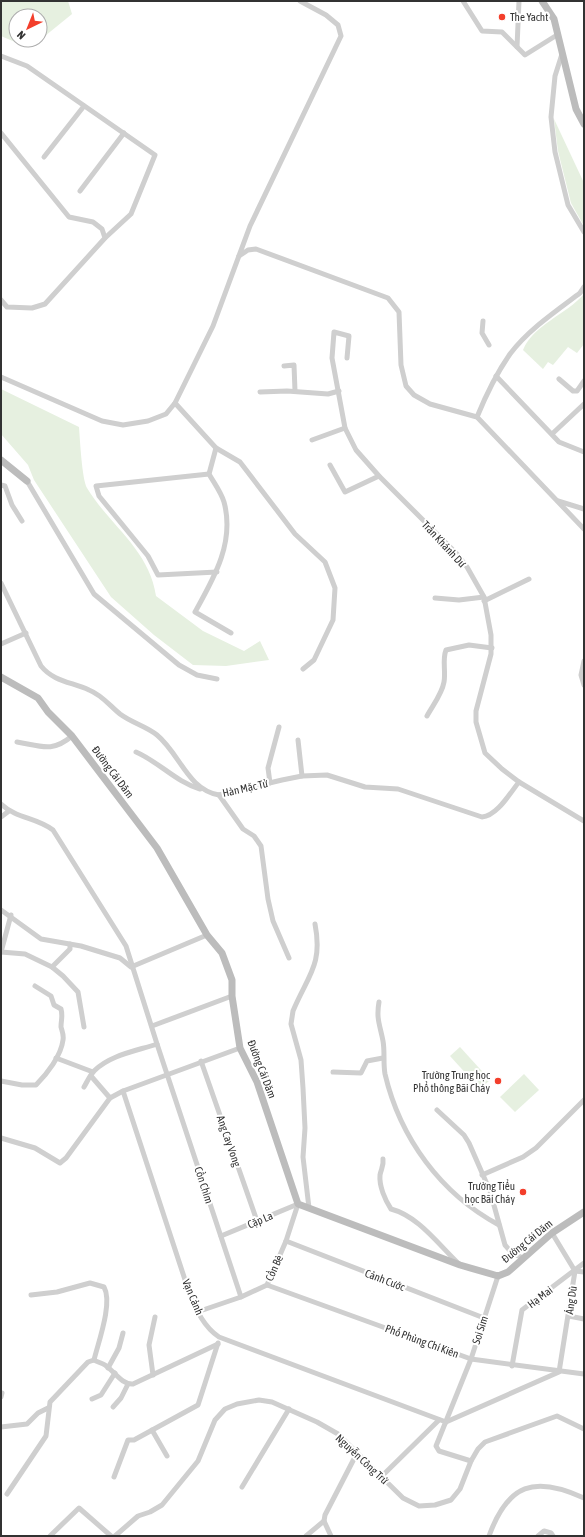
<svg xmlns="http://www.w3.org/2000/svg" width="585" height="1537" font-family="'Asap Condensed',sans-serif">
  <rect width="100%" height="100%" fill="#fff"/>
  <g fill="#e6f0e0">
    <polygon points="1,1 68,1 72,14 40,40 40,16 16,16 16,40 39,40 36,43 15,42 1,36"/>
    <polygon points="554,119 584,183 584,226 571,203 558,151"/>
    <path d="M584 294V344L577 353 568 347 553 365 548 362 543 369 523 350C534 324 566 315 584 294Z"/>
    <path d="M1 389 79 427C80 440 82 479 87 488 110 526 149 549 156 596L203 631 244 651 260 641 269 660 226 666 193 665 154 635 111 597 34 480 28 465 1 434Z"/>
    <polygon points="460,1047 490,1080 480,1089 450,1056"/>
    <polygon points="524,1074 539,1090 515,1112 500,1097"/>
  </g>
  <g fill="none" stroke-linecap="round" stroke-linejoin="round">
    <g stroke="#cfcfcf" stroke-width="5">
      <polyline points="463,1 482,31 502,32 525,55 557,35"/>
      <polyline points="517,47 519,1"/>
      <polyline points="562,54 555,76 551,117 555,152 568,205 584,232"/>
      <polyline points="1,56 27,66 155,155 131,214 105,238"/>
      <polyline points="1,133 69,217 93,222 102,229 105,238 45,304 32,308 7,307 1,300"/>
      <polyline points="44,157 84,106"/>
      <polyline points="80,191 124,133"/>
      <polyline points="239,256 248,250 256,249 388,298 399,312 401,365 406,386 414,395 430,404 477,417 584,529"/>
      <polyline points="483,321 482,333 489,345"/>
      <polyline points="347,358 349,336 334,332 332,358 345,428 356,450 379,476 457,554 467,567 484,597 491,635 491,654 476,711 476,722 485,753 502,769 519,782 584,821"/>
      <polyline points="284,366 294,365 295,391"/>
      <polyline points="496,376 559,442 584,452"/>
      <polyline points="1,377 102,421 123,425 148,421 166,414 175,403 213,326 250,226 341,36 338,25 326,15 300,1"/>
      <polyline points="559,379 573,391 577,391 584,381"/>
      <polyline points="260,392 287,391 328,394 339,391"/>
      <polyline points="175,403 216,448 240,462 295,534 325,562 335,588 333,620 314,660 303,669"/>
      <path d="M477 417C486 395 496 374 510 354 528 330 556 311 580 293L584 287"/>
      <polyline points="552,434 584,404"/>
      <polyline points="312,440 345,428"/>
      <path d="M216 448 209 474C214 483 221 492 224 502 235 542 214 578 195 612L231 633"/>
      <polyline points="330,465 345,492 379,476"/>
      <polyline points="209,474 96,486 99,496 148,556 158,575 217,572"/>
      <polyline points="27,481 94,594 179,665 197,675 217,679"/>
      <polyline points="1,485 5,486 12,505 22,521"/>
      <polyline points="558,501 584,509"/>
      <path d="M1 583 41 666C54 682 72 682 89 690 102 695 110 706 120 714 132 723 146 726 157 735 180 754 188 790 219 795L282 780 302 776 327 775 365 787 398 789 482 817C497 816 510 793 519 782"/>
      <polyline points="435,598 459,600 484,597"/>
      <polyline points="484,601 529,579"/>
      <polyline points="1,644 26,633"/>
      <polyline points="584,661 581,675 584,685"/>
      <path d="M427 716C433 705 442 694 444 682 446 671 442 660 446 650L469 645 492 648"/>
      <polyline points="298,740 302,776"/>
      <path d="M17 742C41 746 52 753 72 736"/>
      <path d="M136 752C159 762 176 782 200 789"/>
      <polyline points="270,783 268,768 279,727"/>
      <polyline points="219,795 243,829 254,836 261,846 268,899 273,921 289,958"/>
      <path d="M1 804C17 819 36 817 53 830L126 946 157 1044 241 1297"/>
      <polyline points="1,817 9,811"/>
      <polyline points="1,910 41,939 81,946 120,958 131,967 207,935"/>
      <polyline points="1,952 25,954 52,967 63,976 78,992 84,1027"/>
      <polyline points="1,952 11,915"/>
      <polyline points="52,967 70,949 70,944"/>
      <path d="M379 1002C376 1019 380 1025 383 1041 385 1052 383 1063 385 1074 400 1138 441 1194 499 1225"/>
      <polyline points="152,1026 232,996"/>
      <polyline points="56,1058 93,1072"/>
      <polyline points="201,1061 257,1221"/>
      <polyline points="333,1072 361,1073 367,1061 383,1058"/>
      <path d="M91 1076 110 1098 123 1091 190 1295C197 1311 204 1327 219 1337L446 1422"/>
      <path d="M1 1081 22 1085H36C47 1074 61 1056 63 1040 64 1035 62 1031 61 1027 61 1020 63 1016 61 1009L54 1005 51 996 35 986"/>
      <path d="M84 1087C87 1082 90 1075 94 1071 110 1055 136 1051 157 1044"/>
      <polyline points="123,1091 240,1048"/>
      <polyline points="437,1110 464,1135 469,1143 490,1191 505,1245 512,1253 523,1258"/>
      <polyline points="1,1138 35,1148 60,1163 66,1158 110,1098"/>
      <path d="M383 1159C384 1166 381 1169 380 1175 379 1186 385 1200 391 1209 418 1216 438 1244 458 1263"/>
      <polyline points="482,1175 523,1157 536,1148 584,1100"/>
      <path d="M309 1208 303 1157 305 1128 303 1088 301 1060 291 1024 293 1011C308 975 323 965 315 924"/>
      <polyline points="221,1236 298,1204"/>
      <polyline points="286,1241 484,1318"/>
      <polyline points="575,1271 584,1272"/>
      <polyline points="267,1285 471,1359 584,1374"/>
      <path d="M31 1295 57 1292 90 1283 104 1287C113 1303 98 1343 94 1360"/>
      <polyline points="197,1312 241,1297 267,1285 286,1241 298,1204"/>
      <polyline points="569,1316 584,1319"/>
      <polyline points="512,1366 522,1310 584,1263"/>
      <polyline points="108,1368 119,1348 123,1333"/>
      <polyline points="153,1375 149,1345 155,1317"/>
      <polyline points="1,1397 2,1393"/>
      <polyline points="92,1399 101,1395 115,1373"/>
      <polyline points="113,1407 121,1398 128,1384"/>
      <polyline points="446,1422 559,1372 575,1271 552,1233"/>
      <polyline points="1,1427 27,1424 38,1413 48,1408"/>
      <polyline points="152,1430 167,1456"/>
      <polyline points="471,1461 439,1451 436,1446 471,1359 498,1276"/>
      <polyline points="382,1476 439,1420"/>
      <polyline points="114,1477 128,1440 134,1440 198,1405 218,1343"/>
      <polyline points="242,1487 289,1409"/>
      <path d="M7 1494 46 1436 50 1402 88 1362 94 1360C97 1362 102 1363 105 1365 114 1371 122 1385 133 1384L218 1344"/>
      <polyline points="50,1536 79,1508 111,1536"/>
      <polyline points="115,1536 138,1516 150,1512 162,1505 198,1461 215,1420 225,1409 237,1404 259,1400 272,1402 317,1422 338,1434 403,1498 419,1506 435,1505 451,1500 460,1489 471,1461 478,1449 485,1442 557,1416 584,1429"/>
      <polyline points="306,1536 324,1521"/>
      <polyline points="331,1536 324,1521 325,1515 357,1453"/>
      <path d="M489 1536C508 1484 534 1475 584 1498"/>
      <polyline points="538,1536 544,1531 551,1533 553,1536"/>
    </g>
    <g stroke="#bcbcbc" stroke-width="7">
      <polyline points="542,1 554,19 576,109 584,124"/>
      <polyline points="1,460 27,481"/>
      <polyline points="1,677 38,698 48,712 72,736 157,848 207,935 222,953 232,980 232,996 240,1048 257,1082 298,1204 460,1265 498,1276 508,1272 552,1233 584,1212"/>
    </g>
  </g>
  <g fill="#f33e2b" stroke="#fff" stroke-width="1.5">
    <circle cx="502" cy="17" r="4"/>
    <circle cx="498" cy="1081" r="4"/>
    <circle cx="523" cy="1192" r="4"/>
  </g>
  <g text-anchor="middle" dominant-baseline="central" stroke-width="4" stroke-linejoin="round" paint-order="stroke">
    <g font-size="11" fill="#323232" stroke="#fff" text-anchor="end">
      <text x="510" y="17" text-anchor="start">The Yacht</text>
      <text x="490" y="1075">Trường Trung học<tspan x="490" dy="13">Phổ thông Bãi Cháy</tspan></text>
      <text x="515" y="1186">Trường Tiểu<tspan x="515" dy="13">học Bãi Cháy</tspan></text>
    </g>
    <g font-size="11" fill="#323232" stroke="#fff">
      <text transform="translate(444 544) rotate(47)">Trần Khánh Dư</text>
      <text transform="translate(113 772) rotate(53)">Đường Cái Dăm</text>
      <text transform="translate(245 788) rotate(-13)">Hàn Mặc Tử</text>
      <text transform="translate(262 1069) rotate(69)">Đường Cái Dăm</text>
      <text transform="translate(229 1141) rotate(71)">Ang Cay Vong</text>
      <text transform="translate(204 1185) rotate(72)">Cồn Chìm</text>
      <text transform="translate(260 1220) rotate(-23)">Cặp La</text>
      <text transform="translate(527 1241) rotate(-39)">Đường Cái Dăm</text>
      <text transform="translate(274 1268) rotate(-65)">Cồn Bè</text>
      <text transform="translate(385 1280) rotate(21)">Cảnh Cước</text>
      <text transform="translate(193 1297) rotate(67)">Vạn Cảnh</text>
      <text transform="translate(540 1297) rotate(-37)">Hạ Mai</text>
      <text transform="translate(571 1300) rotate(-82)">Áng Dù</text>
      <text transform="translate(480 1330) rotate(-72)">Soi Sim</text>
      <text transform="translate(422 1341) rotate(20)">Phố Phùng Chí Kiên</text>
      <text transform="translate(362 1459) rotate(43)">Nguyễn Công Trứ</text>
    </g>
  </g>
  <rect width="585" height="1537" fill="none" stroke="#323232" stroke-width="4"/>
  <g transform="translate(28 28) rotate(223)"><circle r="19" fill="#ffffff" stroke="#adadad"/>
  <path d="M0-3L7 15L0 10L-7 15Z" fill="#f33e2b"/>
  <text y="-6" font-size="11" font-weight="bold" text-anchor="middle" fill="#323232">N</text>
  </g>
</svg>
